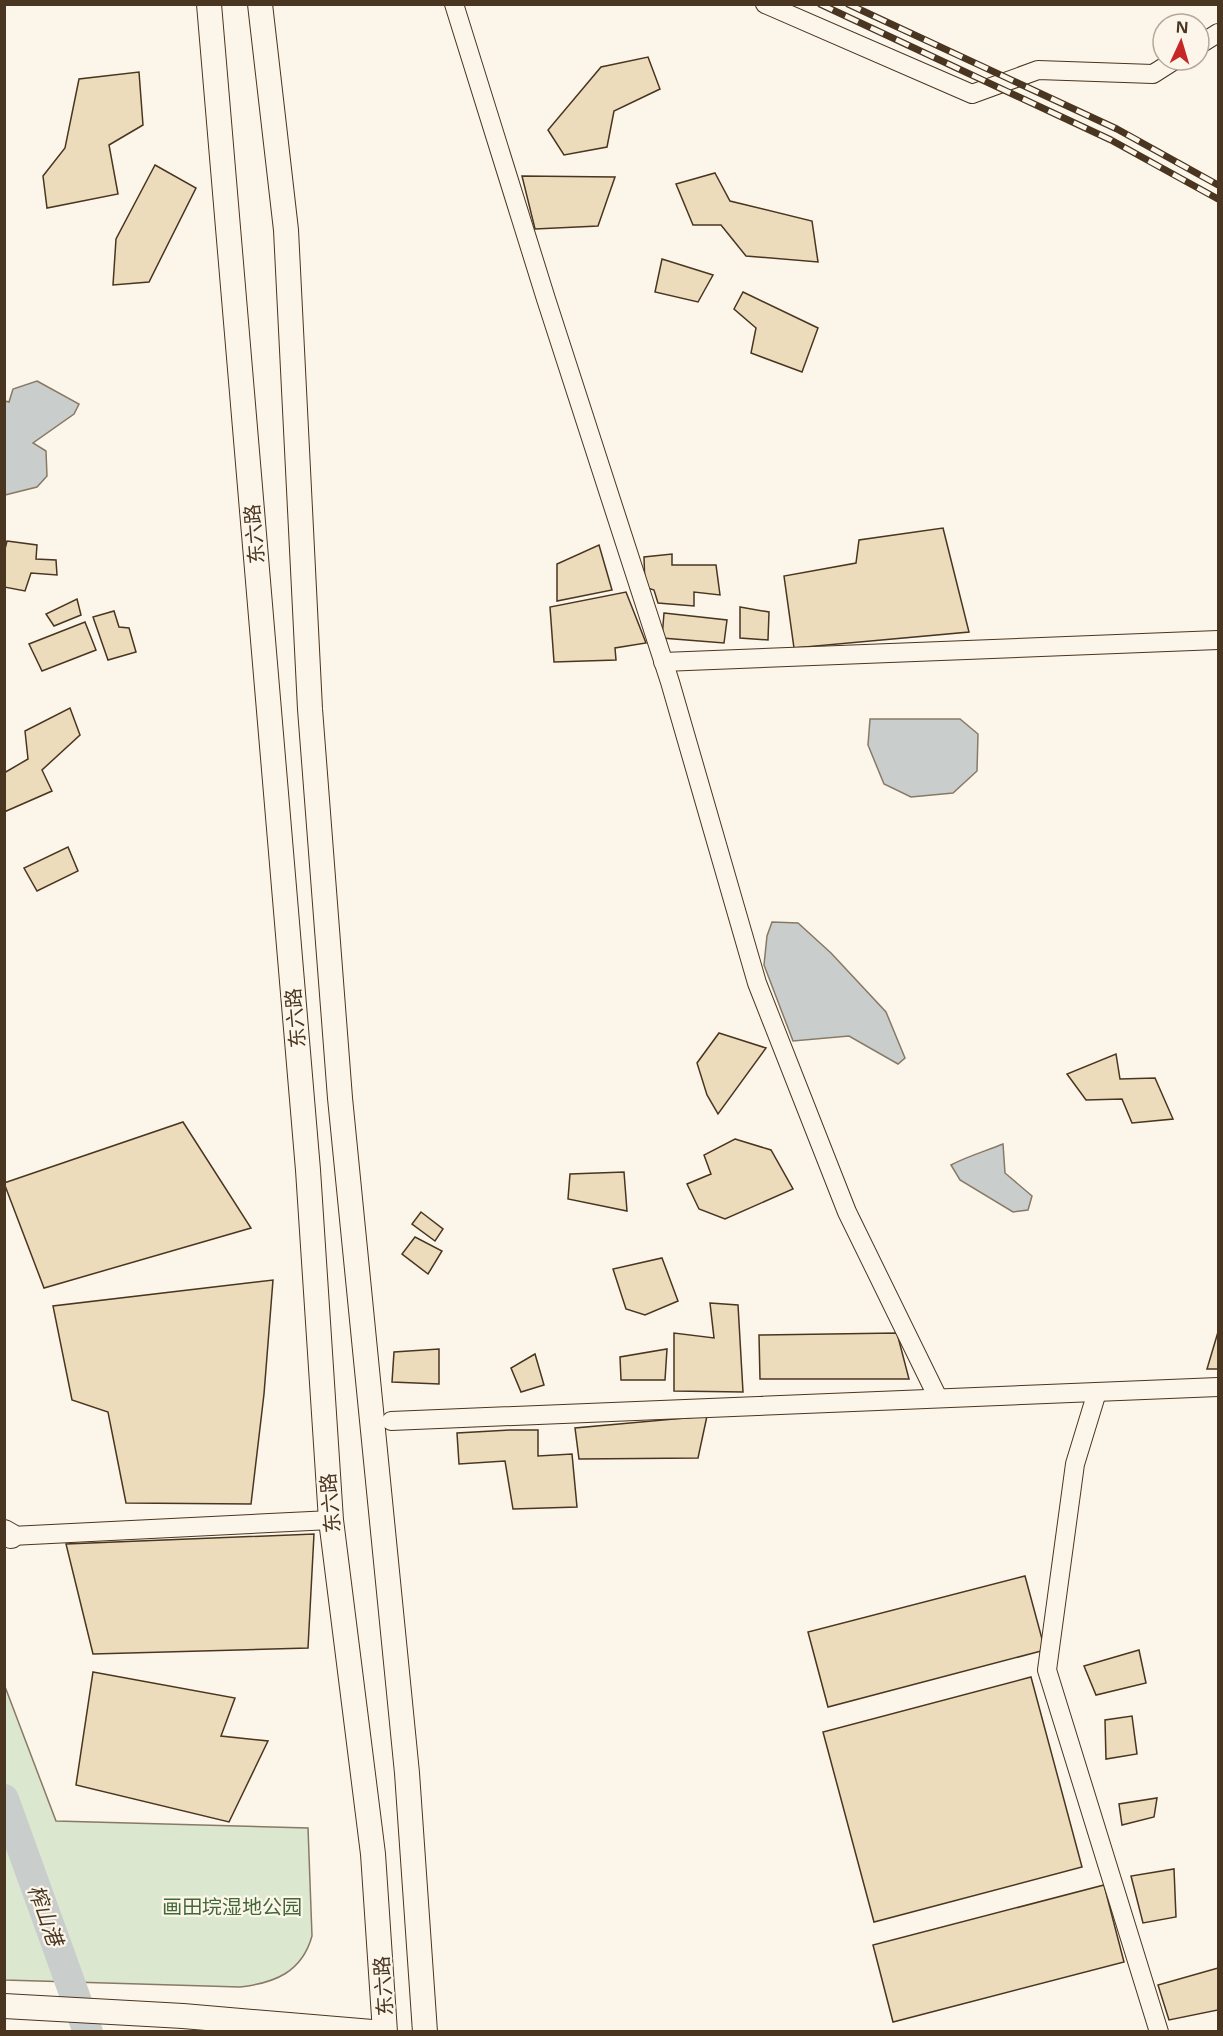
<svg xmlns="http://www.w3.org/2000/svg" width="1223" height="2036" font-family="'Noto Sans','Noto Sans SC',sans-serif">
  <rect width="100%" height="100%" fill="#fbf6e9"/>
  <path fill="#dce7d0" stroke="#887966" stroke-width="1.5" d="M4 1684 56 1821 308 1828 312 1936C302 1972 275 1983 240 1987L5 1980Z"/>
  <g fill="#c9cecd" stroke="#887966" stroke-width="1.5">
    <polygon points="37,381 79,404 74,414 33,443 46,451 47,476 37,487 5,495 5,401 9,402 13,389"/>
    <polygon points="870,719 960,719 978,734 977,771 953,793 911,797 884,784 868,745"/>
    <polygon points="772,922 798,923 831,953 886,1012 905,1058 898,1064 849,1036 793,1041 764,965 767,936"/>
    <path d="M1003 1144 1005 1173 1032 1196 1028 1210 1013 1212 960 1180 951 1165C968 1156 986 1151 1003 1144Z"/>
  </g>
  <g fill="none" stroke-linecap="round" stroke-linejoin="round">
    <polyline stroke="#c9cecd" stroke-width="30" points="4,1799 88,2032"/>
  </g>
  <g fill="#ecdcbc" stroke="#4a3520" stroke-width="1.5">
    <polygon points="648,57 660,89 614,111 607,147 564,155 548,130 601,67"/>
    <polygon points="139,72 143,125 109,145 118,194 47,208 43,176 65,148 79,79"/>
    <polygon points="155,165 196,188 149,282 113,285 116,239"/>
    <polygon points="715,173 730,201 812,221 818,262 746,256 721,225 693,225 676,184"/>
    <polygon points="522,176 615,177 598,226 535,229"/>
    <polygon points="662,259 713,275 698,302 655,292"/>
    <polygon points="743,292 818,328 802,372 751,353 756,328 734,309"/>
    <polygon points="943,528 969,632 794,648 784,576 856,563 859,540"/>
    <polygon points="7,541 37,545 36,559 56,560 57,575 31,573 25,591 4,587 4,553"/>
    <polygon points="599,545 612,590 557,601 557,564"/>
    <polygon points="672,554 672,565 716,565 720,595 694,592 694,606 658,603 654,590 645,587 644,557"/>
    <polygon points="626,592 646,643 615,648 616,660 554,662 550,607"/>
    <polygon points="77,599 81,615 54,626 46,614"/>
    <polygon points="740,607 769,612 768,640 740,638"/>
    <polygon points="114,611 119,627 129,628 136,652 108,660 93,617"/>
    <polygon points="664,613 727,620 724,643 662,638"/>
    <polygon points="85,622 96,650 42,671 29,644"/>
    <polygon points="70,708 80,735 42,770 52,791 4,812 4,773 28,759 25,731"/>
    <polygon points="68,847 78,871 37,891 24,868"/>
    <polygon points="719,1033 766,1048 718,1114 707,1095 697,1063"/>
    <polygon points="1116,1054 1120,1079 1155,1078 1173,1119 1132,1123 1122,1099 1086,1100 1067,1074"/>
    <polygon points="183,1122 251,1228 44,1288 4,1183"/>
    <polygon points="735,1139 771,1150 793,1189 725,1219 699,1209 687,1184 711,1174 704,1155"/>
    <polygon points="624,1172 627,1211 568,1199 570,1174"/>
    <polygon points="421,1212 443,1229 435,1241 412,1224"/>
    <polygon points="415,1237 442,1251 428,1274 402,1254"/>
    <polygon points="662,1258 678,1301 645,1315 626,1309 613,1269"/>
    <polygon points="273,1280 264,1394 251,1504 126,1503 108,1412 72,1400 53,1306"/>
    <polygon points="710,1303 738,1305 743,1392 674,1391 674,1333 714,1338"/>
    <polygon points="1218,1332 1218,1369 1207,1369"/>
    <polygon points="897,1333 909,1379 760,1379 759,1335"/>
    <polygon points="439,1349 439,1384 392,1382 394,1352"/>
    <polygon points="667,1349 665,1380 621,1380 620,1357"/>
    <polygon points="535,1354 544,1385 521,1392 511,1368"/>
    <polygon points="707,1416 698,1458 579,1459 575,1428"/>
    <polygon points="510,1430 538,1430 538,1456 572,1454 577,1507 513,1509 505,1461 459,1464 457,1433"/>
    <polygon points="314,1534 308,1648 93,1654 66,1544"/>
    <polygon points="1025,1576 1045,1650 828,1707 808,1632"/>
    <polygon points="1139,1650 1146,1683 1096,1695 1084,1666"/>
    <polygon points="93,1672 235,1698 221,1736 268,1741 229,1822 76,1785"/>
    <polygon points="1031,1677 1082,1867 874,1922 823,1732"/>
    <polygon points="1132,1716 1137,1754 1106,1759 1105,1720"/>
    <polygon points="1157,1798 1154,1817 1122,1825 1119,1804"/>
    <polygon points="1174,1869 1176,1917 1143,1923 1131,1876"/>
    <polygon points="1104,1885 1124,1962 893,2022 873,1945"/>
    <polygon points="1218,1968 1218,2010 1169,2020 1158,1985"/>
  </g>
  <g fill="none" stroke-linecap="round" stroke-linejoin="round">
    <g stroke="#4a3520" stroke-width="20">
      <g id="minor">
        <polyline points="454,4 546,299 670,682 757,983 847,1212 938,1398"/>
        <polyline points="765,4 972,94 1038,70 1153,74 1175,60"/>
        <polyline points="1199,45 1218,33"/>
        <polyline points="663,662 1218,640"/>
        <polyline points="1097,1392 1075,1464 1047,1670 1159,2032"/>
        <polyline points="391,1421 1218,1387"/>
        <polyline points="11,1536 331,1520"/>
      </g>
    </g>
    <g stroke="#4a3520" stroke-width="26">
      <g id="major">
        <polyline points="209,4 308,1170 331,1520 373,1854 385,2032"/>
        <polyline points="260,4 286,230 310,709 340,1098 407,1773 425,2032"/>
        <polyline points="4,1532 11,1536"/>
        <polyline points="4,2006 183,2016 372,2032"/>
      </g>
    </g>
    <use href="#minor" stroke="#fbf6e9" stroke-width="18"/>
    <use href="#major" stroke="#fbf6e9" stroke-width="24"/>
    <g stroke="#4a3520" stroke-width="7">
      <g id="rail">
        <polyline points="820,4 1111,140 1218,199"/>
        <polyline points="848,4 1117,129 1218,185"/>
      </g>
    </g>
    <use href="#rail" stroke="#fbf6e9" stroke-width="4.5" stroke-dasharray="14" stroke-linecap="butt"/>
  </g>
  <g text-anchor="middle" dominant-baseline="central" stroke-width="4.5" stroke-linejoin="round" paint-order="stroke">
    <g font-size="20" fill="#4a3520" stroke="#fbf6e9">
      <text transform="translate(254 534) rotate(-95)">东六路</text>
      <text transform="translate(295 1018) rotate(-95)">东六路</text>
      <text transform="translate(330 1503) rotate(-95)">东六路</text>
      <text transform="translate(383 1986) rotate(-94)">东六路</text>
    </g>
    <g font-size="20" fill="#436837" stroke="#fbf6e9">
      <text x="232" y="1906">画田垸湿地公园</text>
    </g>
    <g font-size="21" font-style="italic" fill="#4a3520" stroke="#fbf6e9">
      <text transform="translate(46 1915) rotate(70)">榨山港</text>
    </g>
  </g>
  <rect width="1223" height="2036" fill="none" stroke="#4a3520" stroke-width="12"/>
  <g transform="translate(1181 42) rotate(4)"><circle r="28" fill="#fbf6e9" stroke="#b4a999" stroke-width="1.5"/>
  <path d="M0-4.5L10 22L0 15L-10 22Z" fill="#c62828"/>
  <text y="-9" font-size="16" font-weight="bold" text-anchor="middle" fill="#4a3520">N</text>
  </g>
</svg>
